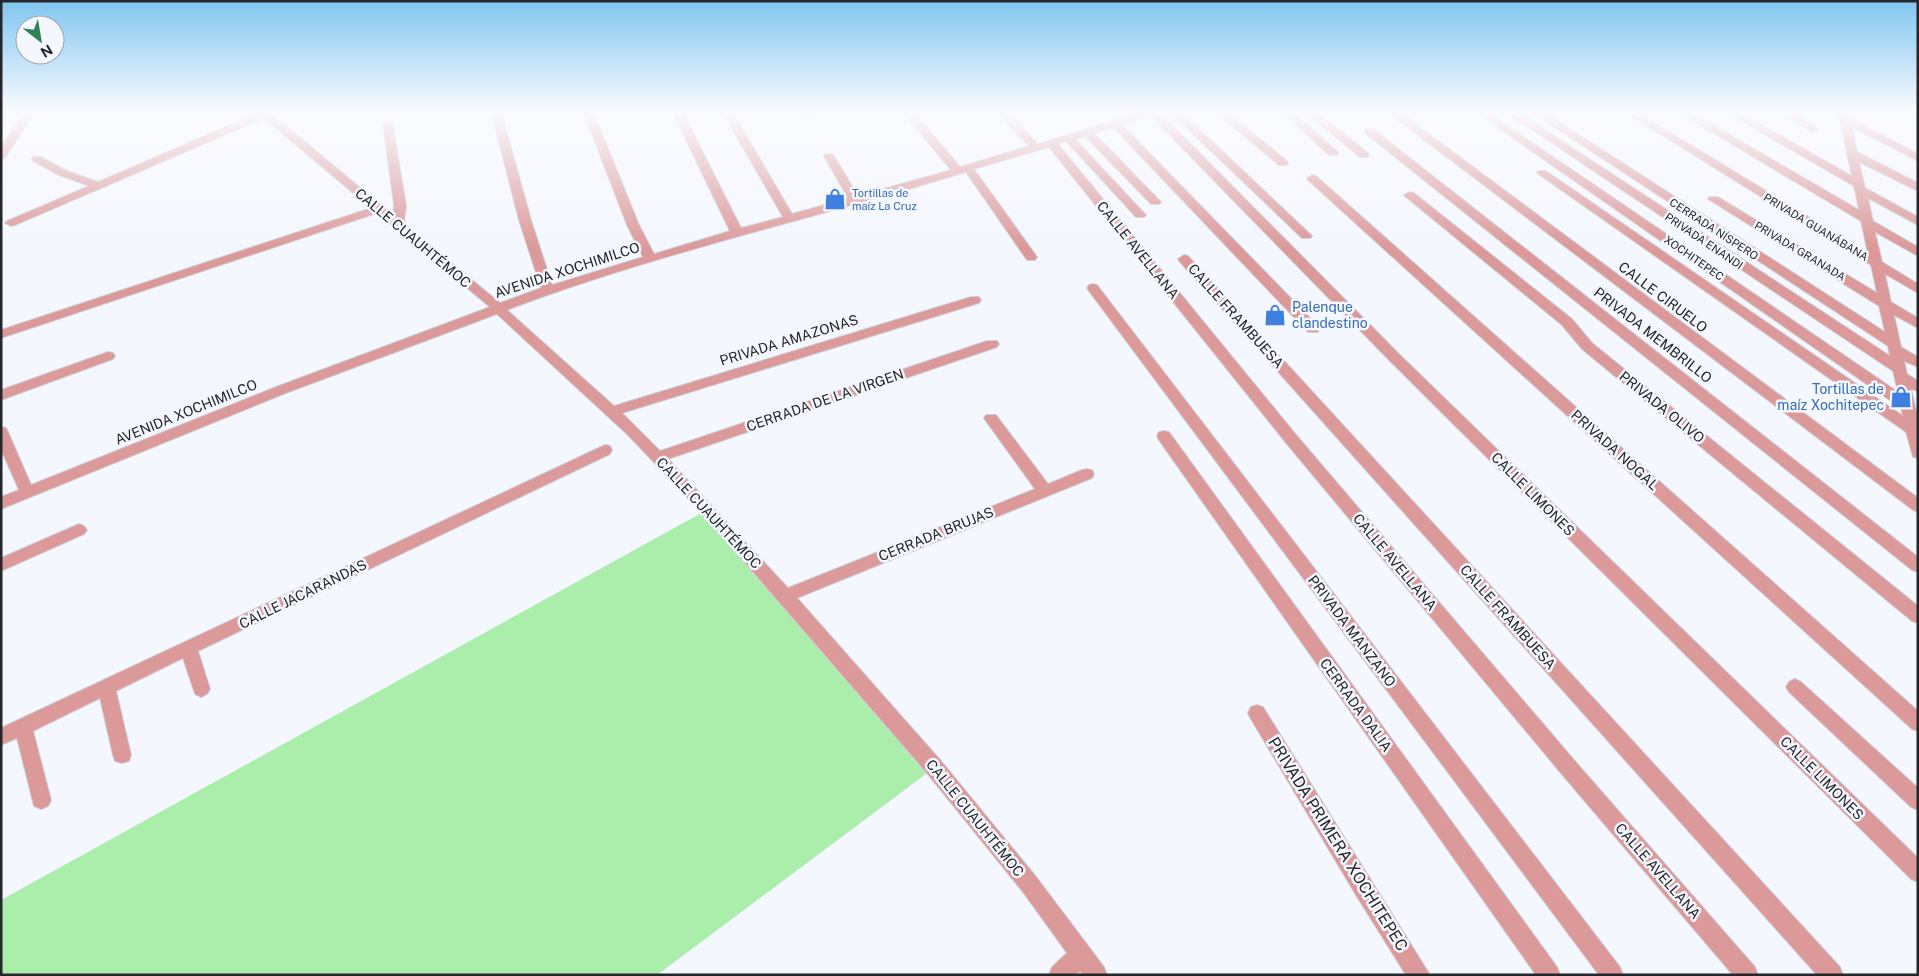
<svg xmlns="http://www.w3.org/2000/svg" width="1919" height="976" font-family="'Public Sans',sans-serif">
  <rect width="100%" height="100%" fill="#f4f7fe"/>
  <polygon fill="#abeeac" points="705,511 930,771 657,975 1,975 1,900"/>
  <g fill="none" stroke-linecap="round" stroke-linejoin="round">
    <g stroke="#cfd1d8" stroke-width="2">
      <g id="minor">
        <polygon points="25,111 35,111 5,158 1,159 1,147"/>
        <path d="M257 111H268L393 215 394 205 383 124 384 122H392L406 205 404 224 500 303 541 288 519 220 491 111H501L531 220 552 285 643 257 627 225 583 111H593L639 225 654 254 730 231 672 111H682L741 228 783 217 722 111H732L792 214 848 198 824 156 825 154H833L858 196 951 170 902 111H913L960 167 1029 146 996 111H1007L1038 144 1145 111H1161L1160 113 1401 356 1918 858V882L1911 879 1391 362 1151 116 1122 125 1318 326 1319 329 1318 332H1308L1113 127 1094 133 1159 200 1161 202 1159 204H1151L1085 136 1075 139 1144 213 1146 215 1144 217H1136L1066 141 1058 144 1297 436 1574 760 1755 967 1758 975H1733L1560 772 1287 444 1049 147 974 169 1037 257 1035 260H1027L966 172C813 219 657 253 507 310L614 406 971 297H979L981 300 979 303 622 413 660 451 987 341H997L999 344 997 347 668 459 788 588 1035 489 986 421 984 418 986 415H996L1048 484 1082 470 1087 469 1092 470 1094 474 1092 478 797 598 941 761 1037 878 1104 967 1107 975H1083L1080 971 1076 975H1049L1052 967 1067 953 1023 892 927 773 703 514 628 435 497 314 286 393 1 509V497L19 490 1 449V427L6 428 8 432 31 485 276 387 490 307 377 213 1 338V330L371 208 264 118 15 225 11 226 5 223 7 221 89 186 59 175 33 161 32 159 33 157H41L67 171 98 182 258 113Z"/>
        <polygon points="801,111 811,111 813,115 812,117 804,117"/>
        <polygon points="1169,111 1180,111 1310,234 1312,236 1310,238 1302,238"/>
        <polygon points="1214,111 1226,111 1287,161 1288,163 1287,165 1279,165"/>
        <polygon points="1281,111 1292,111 1337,151 1338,153 1337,155 1329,155"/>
        <polygon points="1304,111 1316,111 1368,153 1369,155 1368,157 1360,157"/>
        <polygon points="1386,111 1398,111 1918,498 1918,512 1913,510"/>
        <polygon points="1474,111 1486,111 1898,392 1893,371 1504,111 1516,111 1890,356 1888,346 1530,111 1542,111 1885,332 1879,306 1708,199 1710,197 1718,197 1877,293 1871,265 1623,111 1635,111 1868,253 1861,221 1676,111 1689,111 1859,210 1854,186 1724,111 1737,111 1852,176 1838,111 1848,111 1850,118 1918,154 1918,161 1852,127 1857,152 1918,183 1918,191 1859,162 1865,188 1918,217 1918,225 1868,198 1873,221 1918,247 1918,256 1875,232 1882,262 1918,284 1918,293 1885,274 1891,302 1918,318 1918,328 1894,315 1901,347 1918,357 1918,367 1904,361 1907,374 1918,381 1918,391 1911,389 1918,420 1918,458 1913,457 1906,432 1537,173 1538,171 1546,171 1903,416 1901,408"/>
        <polygon points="1776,111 1789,111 1819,129 1814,132 1810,131"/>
        <polygon points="1911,111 1918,111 1918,115"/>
        <polygon points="1369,128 1373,129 1918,557 1918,572 1912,570 1365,133 1364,131 1365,129"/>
        <polygon points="1312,175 1316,176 1918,711 1918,731 1912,729 1308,180 1307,178"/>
        <polygon points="1410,192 1414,193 1572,319 1592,343 1918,606 1918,623 1912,621 1582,349 1562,325 1406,197 1404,195"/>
        <polygon points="1184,255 1188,256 1840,967 1843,975 1817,975 1180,262 1178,259"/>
        <polygon points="1093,284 1097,285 1620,967 1623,975 1599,975 1089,291 1087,288 1089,285"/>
        <polygon points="108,352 113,353 115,356 113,359 1,400 1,390"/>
        <polygon points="1164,431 1169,432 1557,967 1560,975 1536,975 1159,440 1157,436 1159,432"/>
        <polygon points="605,445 610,446 612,450 610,454 198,651 210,689 207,694 201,697 195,694 183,658 116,691 131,755 129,761 122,763 115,761 113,755 100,698 33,731 51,800 48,806 41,809 34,806 17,738 1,745 1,728"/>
        <polygon points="79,524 84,526 87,530 84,534 1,571 1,558"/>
        <polygon points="1795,679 1801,682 1918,788 1918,810 1911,807 1789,692 1786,687 1789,682"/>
        <polygon points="1257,705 1263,707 1430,975 1406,975 1356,895 1251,719 1248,713 1251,707"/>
      </g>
    </g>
    <use href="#minor" fill="#db999a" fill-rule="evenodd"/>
  </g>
  <linearGradient id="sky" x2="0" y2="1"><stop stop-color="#80c5f0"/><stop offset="0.45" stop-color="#fafbff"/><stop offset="1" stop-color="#fafbff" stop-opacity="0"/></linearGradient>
  <rect width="1919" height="248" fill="url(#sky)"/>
  <defs>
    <g id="shop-bare" transform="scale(1.725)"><path d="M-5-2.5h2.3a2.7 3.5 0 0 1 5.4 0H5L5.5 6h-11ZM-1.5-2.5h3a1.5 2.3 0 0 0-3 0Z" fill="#3f7fe0" stroke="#f4f7fe" stroke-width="2.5" paint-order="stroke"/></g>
  </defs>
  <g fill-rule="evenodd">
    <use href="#shop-bare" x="835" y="199"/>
    <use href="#shop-bare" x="1275" y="315"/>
    <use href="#shop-bare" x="1901" y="397"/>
  </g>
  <g text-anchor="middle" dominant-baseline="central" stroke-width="5" stroke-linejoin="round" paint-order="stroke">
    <g font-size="11" fill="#366cbe" stroke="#f4f7fe" text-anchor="start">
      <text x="852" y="193">Tortillas de<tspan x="852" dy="13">maíz La Cruz</tspan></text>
    </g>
    <g font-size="11" fill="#252629" stroke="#f4f7fe">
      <text transform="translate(1816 227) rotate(31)">PRIVADA GUANÁBANA</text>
      <text transform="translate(1714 229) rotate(33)">CERRADA NÍSPERO</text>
      <text transform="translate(1704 241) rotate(34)">PRIVADA ENANDI</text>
      <text transform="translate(1800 251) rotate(31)">PRIVADA GRANADA</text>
      <text transform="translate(1694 258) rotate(35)">XOCHITEPEC</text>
    </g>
    <g font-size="14" fill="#252629" stroke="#f4f7fe">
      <text transform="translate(413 238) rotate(40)">CALLE CUAUHTÉMOC</text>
      <text transform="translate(1138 250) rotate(51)">CALLE AVELLANA</text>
      <text transform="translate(567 270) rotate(-18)">AVENIDA XOCHIMILCO</text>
      <text transform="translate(1663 297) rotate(37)">CALLE CIRUELO</text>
      <text transform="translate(1236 316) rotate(48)">CALLE FRAMBUESA</text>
      <text transform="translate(1653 335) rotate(38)">PRIVADA MEMBRILLO</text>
      <text transform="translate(789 340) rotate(-17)">PRIVADA AMAZONAS</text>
      <text transform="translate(825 400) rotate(-19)">CERRADA DE LA VIRGEN</text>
      <text transform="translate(1662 407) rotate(39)">PRIVADA OLIVO</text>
      <text transform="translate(186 412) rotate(-22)">AVENIDA XOCHIMILCO</text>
      <text transform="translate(1615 450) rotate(42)">PRIVADA NOGAL</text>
      <text transform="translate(1533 494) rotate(45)">CALLE LIMONES</text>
      <text transform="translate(709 513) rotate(47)">CALLE CUAUHTÉMOC</text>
      <text transform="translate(936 534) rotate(-22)">CERRADA BRUJAS</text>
      <text transform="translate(1395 562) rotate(50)">CALLE AVELLANA</text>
      <text transform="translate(303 594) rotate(-26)">CALLE JACARANDAS</text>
      <text transform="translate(1508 617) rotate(48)">CALLE FRAMBUESA</text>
      <text transform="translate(1352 631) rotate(53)">PRIVADA MANZANO</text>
      <text transform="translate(1356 705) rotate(54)">CERRADA DALIA</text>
      <text transform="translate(1822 778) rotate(45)">CALLE LIMONES</text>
      <text transform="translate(975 818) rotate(51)">CALLE CUAUHTÉMOC</text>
      <text transform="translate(1658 871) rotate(49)">CALLE AVELLANA</text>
    </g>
    <g font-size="14" fill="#366cbe" stroke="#f4f7fe" text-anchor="start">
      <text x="1292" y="307">Palenque<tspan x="1292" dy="16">clandestino</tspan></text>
      <text x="1884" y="389" text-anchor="end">Tortillas de<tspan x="1884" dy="16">maíz Xochitepec</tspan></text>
    </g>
    <g font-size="16" fill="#252629" stroke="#f4f7fe">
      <text transform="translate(1338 844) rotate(58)">PRIVADA PRIMERA XOCHITEPEC</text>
    </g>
  </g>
  <rect width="1919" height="976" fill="none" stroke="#252629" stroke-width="5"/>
  <g transform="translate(40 40) rotate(149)"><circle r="24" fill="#f4f7fe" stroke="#a1a3a9"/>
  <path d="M0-4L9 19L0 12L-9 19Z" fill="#2e8356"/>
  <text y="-8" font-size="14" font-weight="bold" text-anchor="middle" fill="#252629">N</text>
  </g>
</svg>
